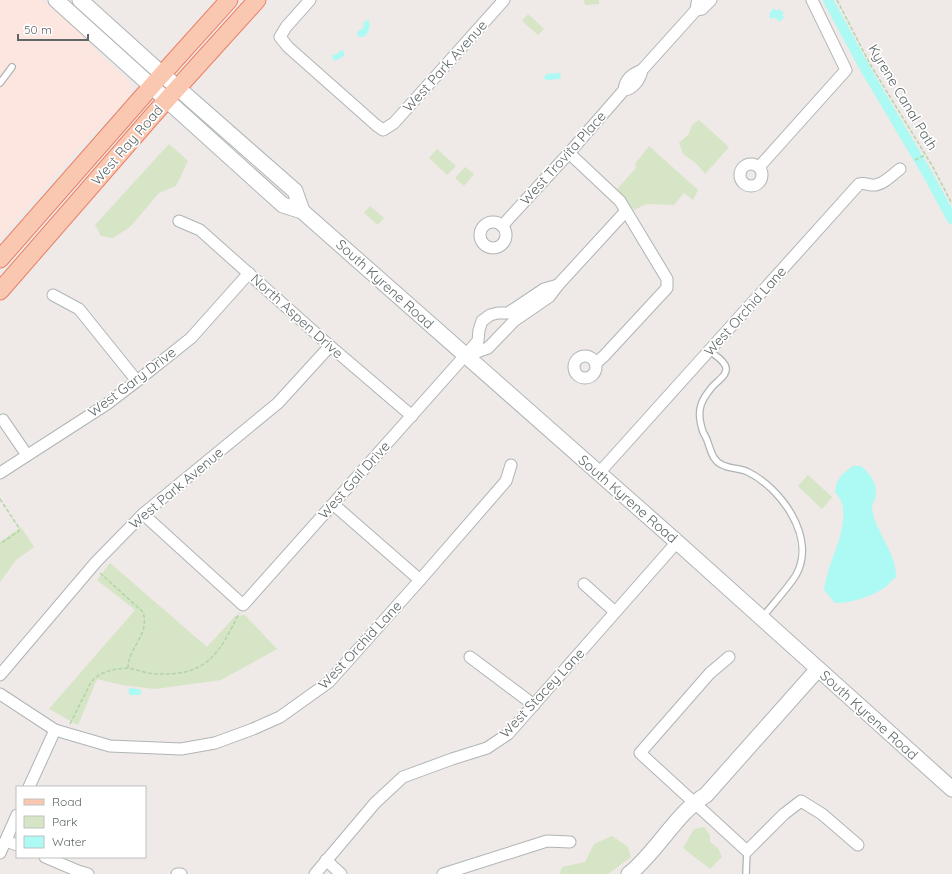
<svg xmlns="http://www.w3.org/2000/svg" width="952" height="874" font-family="Quicksand,sans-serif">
  <rect width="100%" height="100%" fill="#efe9e7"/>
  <polygon fill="#fce6df" points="0,0 42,0 62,13 98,53 128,80 132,88 128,98 81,146 0,239"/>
  <g fill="#d6e5c5">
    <polygon points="584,0 599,0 599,4 585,5"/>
    <polygon points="528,14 544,29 538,35 522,21"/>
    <polygon points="699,120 729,147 705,174 697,164 683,154 679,143 689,134 692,125"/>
    <polygon points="169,144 188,161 176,186 159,193 130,227 113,238 101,236 95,225"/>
    <polygon points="649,146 698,190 693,200 684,193 674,205 646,204 634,210 617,189 636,168 635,164"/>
    <polygon points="437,149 456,166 447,175 429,158"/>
    <polygon points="465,167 474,174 464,186 455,178"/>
    <polygon points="370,206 384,218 378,225 364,213"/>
    <polygon points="808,475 832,497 822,509 798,486"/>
    <polygon points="21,527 34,547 16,560 0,582 0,542"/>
    <polygon points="110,563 207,647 235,616 245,615 277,649 221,680 155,689 122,685 97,679 78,725 49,709 135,610 97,580"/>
    <polygon points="704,827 710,835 710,842 718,848 722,857 710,869 683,848 694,829"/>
    <polygon points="612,836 628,847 631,857 608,874 560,874 562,867 585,862 594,844"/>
  </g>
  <g fill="#acfaf3">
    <polygon points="774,8 777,11 779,9 784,13 782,15 784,17 780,22 774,17 772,19 769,17 770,15 769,14"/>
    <path d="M366 20 369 21C371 28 368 33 364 37H359L357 34V32L363 28 364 22Z"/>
    <polygon points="341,50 344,52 344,56 335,61 332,58 333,55 337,54"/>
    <polygon points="560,73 561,74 560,79 546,80 544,78 546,74"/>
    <path d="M853 466H861C870 474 879 484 875 498 875 501 872 503 872 506 873 530 897 552 896 577 892 580 888 585 884 588 870 597 851 603 835 603L824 590C826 580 828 569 832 560 838 543 845 526 843 508 843 502 838 496 835 491 837 478 842 474 853 466Z"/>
    <polygon points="130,688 139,689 142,692 139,695 130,695 128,691"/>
  </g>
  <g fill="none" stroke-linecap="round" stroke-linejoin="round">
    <polyline stroke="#acfaf3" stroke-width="10" points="828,0 867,72 928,175 952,219"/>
    <g stroke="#afb5b5" stroke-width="8">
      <g id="lane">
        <polyline points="0,83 12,67"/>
        <path d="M709 351C714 354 722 360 725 365 730 374 717 381 712 387 708 392 703 398 701 405 698 414 700 423 703 432 704 434 706 437 707 440 711 450 712 462 725 466 732 469 741 468 748 472 781 488 817 538 796 575 788 588 772 605 762 618"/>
        <polyline points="746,874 747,851"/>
      </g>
    </g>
    <g stroke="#afb5b5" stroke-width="13">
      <g id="street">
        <polyline points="310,0 286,27 280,37 288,47 376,125 383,130 394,123 504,0"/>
        <polyline points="696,10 702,9 711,0"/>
        <path d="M624 90C634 89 640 79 642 70"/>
        <polyline points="569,153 620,201 667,279 667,288 604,356 596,363"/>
        <circle cx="751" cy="175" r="11"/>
        <polyline points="759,167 846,70 812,0"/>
        <polyline points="179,221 200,230 330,346 412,416"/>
        <circle cx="493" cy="235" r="13"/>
        <path d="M502 226 569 153 624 90C625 79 632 74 642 70L696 10 697 3 699 0"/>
        <polyline points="53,295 79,309 137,381"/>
        <polyline points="468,355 488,348 514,321 549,297 558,285 626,211"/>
        <circle cx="585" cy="367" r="11"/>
        <polyline points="3,420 27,455"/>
        <polyline points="0,473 107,404 137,381 191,338 249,273"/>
        <path d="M599 473 859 184C865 182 870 186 875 185 884 184 893 174 900 169"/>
        <polyline points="333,504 420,580"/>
        <polyline points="143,514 243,605 478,341 479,330 482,321 490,315 498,313 508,313 544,289 558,285"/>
        <polyline points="584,584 615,612"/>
        <polyline points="470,657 534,705"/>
        <polyline points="729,657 710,673 640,753 747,851 784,814 801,801 822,814 858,845"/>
        <polyline points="0,675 96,562 143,514 278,403 330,346"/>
        <polyline points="0,694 55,730 110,746 181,749 215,743 253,729 280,717 329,682 420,580 506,481 511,465"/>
        <polyline points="29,787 55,730"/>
        <polyline points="6,841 17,845"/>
        <polyline points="0,853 17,815"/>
        <polyline points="45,857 78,871 88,874"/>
        <polyline points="326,860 341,874"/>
        <polyline points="177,874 181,874"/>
        <polyline points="315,874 375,803 403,777 452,759 487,748 508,734 677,542"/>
        <polyline points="443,874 547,841 570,842"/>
      </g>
    </g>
    <g stroke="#aeb5b6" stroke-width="17">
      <g id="secondary">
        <polyline points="56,0 283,205 302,211 677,542 952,789"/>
        <polyline points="80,0 162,74 295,191 302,211"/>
        <path d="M629 874C657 852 677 812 706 795L818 669"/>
      </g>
    </g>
    <g stroke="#e97f66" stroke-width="19">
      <g id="primary">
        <polyline points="0,259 157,80 229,0"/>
        <polyline points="0,291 154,114 257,0"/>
      </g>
    </g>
    <g stroke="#b3d4a8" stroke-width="1.5" stroke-dasharray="4 2" stroke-linecap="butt">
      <polyline points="837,0 870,64 933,167 952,204"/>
      <polyline points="915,160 925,155"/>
      <polyline points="0,499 19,528 19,531 0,544"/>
      <path d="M100 573 143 612C150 636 128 647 128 668 138 670 148 674 158 674 207 676 220 653 239 613"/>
      <path d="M70 724 91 682C101 671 113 669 128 668"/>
    </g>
    <use href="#lane" stroke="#fff" stroke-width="5.5"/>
    <use href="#street" stroke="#fff" stroke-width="11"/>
    <use href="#secondary" stroke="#fff" stroke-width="15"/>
    <use href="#primary" stroke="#fac7b1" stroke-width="17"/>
  </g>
  <g text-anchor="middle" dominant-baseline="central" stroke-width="3.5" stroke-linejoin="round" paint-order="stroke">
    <g font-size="14" fill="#5e6666" stroke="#fff">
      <text transform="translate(445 66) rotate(-48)">West Park Avenue</text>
      <text transform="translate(903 97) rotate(59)">Kyrene Canal Path</text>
      <text transform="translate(127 145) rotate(-49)">West Ray Road</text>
      <text transform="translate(563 158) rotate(-48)">West Trovita Place</text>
      <text transform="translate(385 284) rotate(42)">South Kyrene Road</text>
      <text transform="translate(745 311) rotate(-48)">West Orchid Lane</text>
      <text transform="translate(297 316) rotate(42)">North Aspen Drive</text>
      <text transform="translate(132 382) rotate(-37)">West Gary Drive</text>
      <text transform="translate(354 480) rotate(-48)">West Gail Drive</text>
      <text transform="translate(176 488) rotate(-40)">West Park Avenue</text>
      <text transform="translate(628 499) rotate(41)">South Kyrene Road</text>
      <text transform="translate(360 645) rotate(-47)">West Orchid Lane</text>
      <text transform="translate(542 693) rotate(-47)">West Stacey Lane</text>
      <text transform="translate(869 715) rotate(42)">South Kyrene Road</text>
    </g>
  </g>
  <rect x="16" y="786" width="130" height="72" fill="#ffffff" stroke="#bfc2c2"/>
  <rect x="24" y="799" width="20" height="6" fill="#fac7b1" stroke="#bfc2c2"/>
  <text x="52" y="806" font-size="12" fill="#5e6666">Road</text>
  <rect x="24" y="816" width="20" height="12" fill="#d6e5c5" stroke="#bfc2c2"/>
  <text x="52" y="826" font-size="12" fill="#5e6666">Park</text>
  <rect x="24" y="836" width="20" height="12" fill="#acfaf3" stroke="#bfc2c2"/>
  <text x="52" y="846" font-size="12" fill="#5e6666">Water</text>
  <path d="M18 34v6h70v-6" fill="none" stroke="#5e6666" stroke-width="2"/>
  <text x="24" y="34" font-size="12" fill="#5e6666" stroke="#ffffff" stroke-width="3" paint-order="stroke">50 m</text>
</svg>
